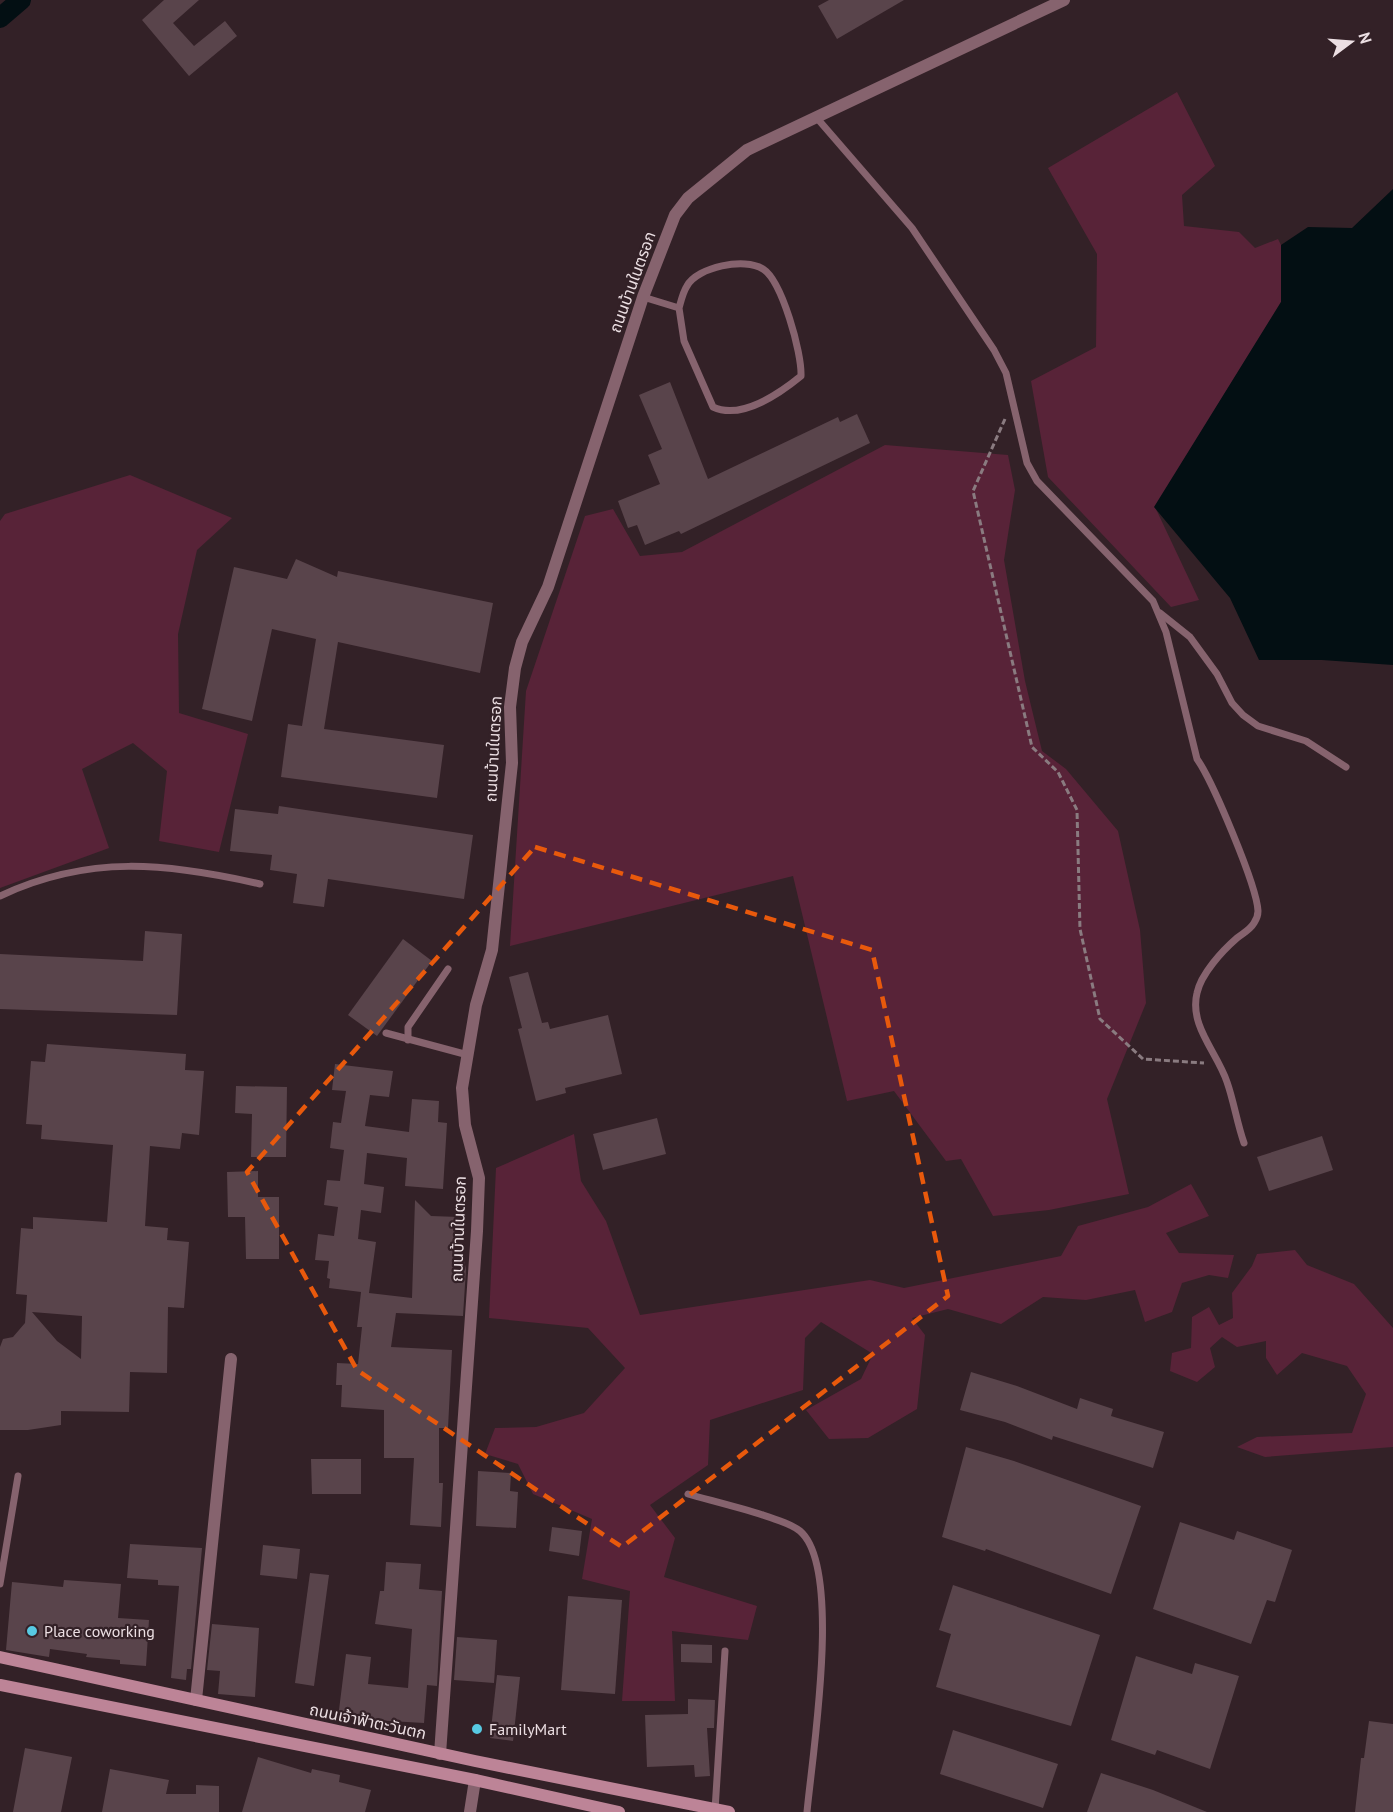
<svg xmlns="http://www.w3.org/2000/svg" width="1393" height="1812" font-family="'PT Sans','Noto Sans Thai',sans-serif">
  <rect width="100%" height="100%" fill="#332127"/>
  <g fill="#582338">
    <polygon points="1177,92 1215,166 1182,195 1184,226 1239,232 1255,248 1278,239 1281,245 1281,302 1155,507 1199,600 1171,607 1048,477 1031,381 1096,347 1097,254 1048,168"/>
    <polygon points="885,445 1008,455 1015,490 1004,560 1025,681 1042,751 1066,769 1118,831 1140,930 1146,1003 1107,1099 1129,1194 1049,1210 993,1216 961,1159 946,1161 894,1091 847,1101 793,876 510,946 526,691 585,516 613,509 640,556 682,552"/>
    <polygon points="130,475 232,518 197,550 178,634 179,713 248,734 219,852 159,841 167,771 133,743 82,769 109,848 0,888 0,521 5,514"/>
    <polygon points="574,1134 581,1181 606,1221 640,1315 870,1280 904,1288 1061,1256 1078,1226 1148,1207 1191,1184 1209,1216 1166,1233 1179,1253 1234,1255 1228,1278 1209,1275 1182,1283 1172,1312 1145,1322 1135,1290 1086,1300 1043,1297 1001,1324 948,1309 912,1318 925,1335 917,1409 868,1438 829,1439 806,1410 861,1379 873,1354 821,1322 805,1338 803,1390 710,1420 708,1465 650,1505 675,1538 664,1577 757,1606 748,1640 672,1631 675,1701 622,1701 630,1591 582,1579 592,1519 533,1494 518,1464 485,1454 495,1428 536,1427 584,1413 625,1368 588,1328 489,1318 496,1168"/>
    <polygon points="1295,1250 1307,1265 1354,1284 1393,1328 1393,1447 1265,1457 1237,1447 1257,1437 1352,1433 1366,1394 1347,1366 1302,1353 1277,1375 1266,1358 1266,1341 1237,1347 1222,1337 1210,1348 1215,1367 1197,1382 1170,1371 1172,1353 1191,1348 1192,1317 1209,1307 1219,1325 1233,1318 1232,1293 1252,1266 1257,1254"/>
  </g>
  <polygon fill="#030f13" points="1393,189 1393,665 1322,660 1259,660 1230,598 1154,507 1281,302 1281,245 1308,227 1352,228"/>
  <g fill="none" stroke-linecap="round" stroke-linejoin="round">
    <polyline stroke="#030f13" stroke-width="20" points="0,18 21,0"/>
  </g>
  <g fill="#59444b" fill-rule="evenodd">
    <polygon points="164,0 199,0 173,23 194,46 225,21 237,36 189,76 142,20"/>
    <polygon points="829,0 904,0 837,39 818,6"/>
    <polygon points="670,382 708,479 838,417 840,422 857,414 870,443 681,534 679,531 645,545 637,525 628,528 618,501 660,484 648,455 662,449 639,395"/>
    <polygon points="296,559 337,577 338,571 493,603 480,673 338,642 324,729 444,745 437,798 281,777 288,724 302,726 316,639 272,629 252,721 202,709 234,567 287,579"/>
    <polygon points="279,806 473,835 464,899 328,879 324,907 293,903 297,874 270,870 272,855 230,851 235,809 278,814"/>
    <polygon points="145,931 182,934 177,1015 0,1009 0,954 143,961"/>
    <polygon points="403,939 432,961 377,1036 348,1015"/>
    <polygon points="528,972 542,1023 548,1022 550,1029 608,1015 622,1074 565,1088 566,1093 536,1101 518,1029 522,1028 509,977"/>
    <path d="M47 1044 186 1054 185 1070 204 1071 199 1135 182 1133 180 1149 150 1146 145 1226 168 1228 167 1240 189 1242 184 1308 168 1307 167 1373 130 1372 129 1412 61 1411V1425L28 1430H0V1347L3 1339 13 1337 25 1323 27 1295 16 1294 21 1228 33 1229V1217L107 1222 113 1145 41 1139 42 1125 26 1124 31 1061 45 1062ZM32 1312 82 1316 81 1359 57 1341Z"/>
    <polygon points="335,1064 393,1071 389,1097 370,1095 365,1126 409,1132 412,1099 439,1101 438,1122 447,1123 443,1189 405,1186 407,1158 367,1153 364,1184 384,1187 381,1213 361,1210 358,1239 376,1242 369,1293 412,1298 415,1200 431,1216 459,1217 460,1243 466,1269 463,1316 396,1313 391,1347 452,1350 448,1428 439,1428 439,1483 443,1483 441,1527 410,1525 414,1458 384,1458 384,1410 341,1407 342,1385 336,1385 337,1363 358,1364 362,1327 357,1327 361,1292 329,1288 330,1279 327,1278 329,1261 315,1260 318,1234 334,1236 338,1207 324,1205 327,1180 340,1181 344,1150 330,1148 333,1122 341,1123 346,1091 332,1090"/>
    <polygon points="236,1086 287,1087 286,1157 251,1157 252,1114 235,1113"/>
    <polygon points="657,1118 666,1154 603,1170 593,1134"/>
    <polygon points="1322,1136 1333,1170 1269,1191 1257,1157"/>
    <polygon points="258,1171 258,1197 279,1197 279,1259 246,1259 245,1217 228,1217 227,1172"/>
    <polygon points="971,1372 1017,1386 1077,1409 1080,1398 1113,1409 1111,1416 1164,1432 1153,1468 1053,1436 1052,1440 1005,1422 960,1410"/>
    <polygon points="966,1447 1014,1461 1141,1506 1111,1594 986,1549 985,1551 942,1537"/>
    <polygon points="311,1459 361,1459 361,1494 312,1494"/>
    <polygon points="478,1471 511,1473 510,1491 518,1492 516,1528 476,1526"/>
    <polygon points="1180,1522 1234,1540 1237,1531 1292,1550 1275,1602 1267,1600 1251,1644 1153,1609"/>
    <polygon points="552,1527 582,1531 579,1556 549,1551"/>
    <polygon points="130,1544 202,1548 191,1669 187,1669 186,1680 171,1678 179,1586 158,1585 158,1580 127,1578"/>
    <polygon points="263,1545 300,1549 297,1579 260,1575"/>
    <polygon points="386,1562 421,1564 419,1589 442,1591 437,1686 427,1685 424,1723 338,1718 346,1654 371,1657 368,1684 408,1688 412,1629 375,1624 380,1591 384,1591"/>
    <polygon points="310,1573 329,1575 314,1686 295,1683"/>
    <polygon points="64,1580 121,1584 118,1618 149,1620 146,1666 120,1664 120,1660 86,1657 87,1654 50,1649 49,1657 6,1650 12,1582 63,1587"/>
    <polygon points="953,1585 1100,1635 1071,1726 936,1687 951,1634 939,1630"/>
    <polygon points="568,1596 622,1600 615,1694 561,1690"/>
    <polygon points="212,1624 259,1628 255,1697 218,1694 220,1671 207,1670"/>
    <polygon points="457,1637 497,1640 494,1683 454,1680"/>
    <polygon points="681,1644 712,1645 712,1663 681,1662"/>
    <polygon points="1136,1656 1192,1674 1195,1663 1239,1676 1210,1769 1157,1750 1155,1755 1111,1740"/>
    <polygon points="497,1675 520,1677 513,1741 490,1738"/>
    <polygon points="688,1699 715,1700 714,1728 707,1728 710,1776 695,1777 694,1765 647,1767 645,1715 688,1714"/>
    <polygon points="1369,1721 1393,1724 1393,1812 1355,1812 1361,1758 1364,1758"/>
    <polygon points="953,1730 1058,1764 1043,1808 940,1774"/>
    <polygon points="25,1748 72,1757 61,1812 13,1812"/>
    <polygon points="258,1757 311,1773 312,1769 340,1775 339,1782 371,1790 365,1812 242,1812"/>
    <polygon points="110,1769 169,1780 166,1794 196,1794 196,1785 219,1786 219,1812 102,1812"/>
    <polygon points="1101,1773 1153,1790 1207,1812 1087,1812"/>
  </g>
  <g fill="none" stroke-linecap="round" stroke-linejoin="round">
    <polyline stroke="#8a7b80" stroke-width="3" stroke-dasharray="6 3" stroke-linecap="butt" points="1005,419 973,491 1032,747 1058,772 1077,810 1080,929 1100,1019 1143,1059 1204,1063"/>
    <g stroke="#86636e" stroke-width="7">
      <path d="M816 117 912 228 994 350 1006 373 1027 463 1037 481 1153 601 1166 632 1197 759C1212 780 1257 886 1258 911 1258 915 1256 920 1254 923 1250 930 1243 933 1237 938 1222 951 1201 974 1197 993 1189 1026 1217 1052 1227 1082 1234 1102 1237 1123 1244 1143"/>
      <path d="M643 297 679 308 684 341 713 407C741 420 779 394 801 376 802 353 782 281 763 269 745 257 697 267 687 286 683 292 681 301 679 308"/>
      <polyline points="1160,613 1190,637 1217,674 1232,703 1243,715 1258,726 1306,741 1346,767"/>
      <path d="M0 896C89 854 167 863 260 884"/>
      <polyline points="386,1033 468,1055"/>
      <polyline points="408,1040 408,1027 448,969"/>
      <path d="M688 1494C711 1501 785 1518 800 1531 843 1568 812 1756 807 1812"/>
      <polyline points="0,1584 18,1476"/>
      <polyline points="715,1810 725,1651"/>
    </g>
    <g stroke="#86636e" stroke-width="12">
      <polyline points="196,1700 231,1359"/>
      <polyline points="440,1754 477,1231 479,1178 465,1125 462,1088 476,1005 492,950 512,763 510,707 515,668 522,642 548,587 643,297 675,215 688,198 747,150 1064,0"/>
      <polyline points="470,1812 475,1780"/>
    </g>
    <g stroke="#bd8497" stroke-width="12">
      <polyline points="0,1657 475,1761 729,1812"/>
      <polyline points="0,1685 475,1780 619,1812"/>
    </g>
  </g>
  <path fill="none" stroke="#e8590c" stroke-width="4.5" stroke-dasharray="12 8" stroke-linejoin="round" d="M535 847 872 950 948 1296 622 1547 357 1370 247 1172Z"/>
  <g fill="#57c9e2" stroke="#332127" stroke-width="2">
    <circle cx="32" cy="1631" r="6"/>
    <circle cx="477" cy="1729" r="6"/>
  </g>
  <g text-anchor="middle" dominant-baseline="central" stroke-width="4.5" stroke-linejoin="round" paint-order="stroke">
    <g font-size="16" fill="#ecdfe3" stroke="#332127">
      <text transform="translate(632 282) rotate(-70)">ถนนบ้านในตรอก</text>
      <text transform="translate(493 749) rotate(-87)">ถนนบ้านในตรอก</text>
      <text transform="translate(458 1229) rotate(-88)">ถนนบ้านในตรอก</text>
      <text transform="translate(368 1721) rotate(12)">ถนนเจ้าฟ้าตะวันตก</text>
    </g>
    <g font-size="16" fill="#ecdfe3" stroke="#332127" text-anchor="start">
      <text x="44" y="1631">Place coworking</text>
      <text x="489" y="1729">FamilyMart</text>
    </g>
  </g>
  <g transform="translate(1351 42) rotate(74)" stroke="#332127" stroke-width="4.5" paint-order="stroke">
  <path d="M0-4.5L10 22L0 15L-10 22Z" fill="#ecdfe3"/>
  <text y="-9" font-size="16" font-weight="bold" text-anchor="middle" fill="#ecdfe3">N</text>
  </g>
</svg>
